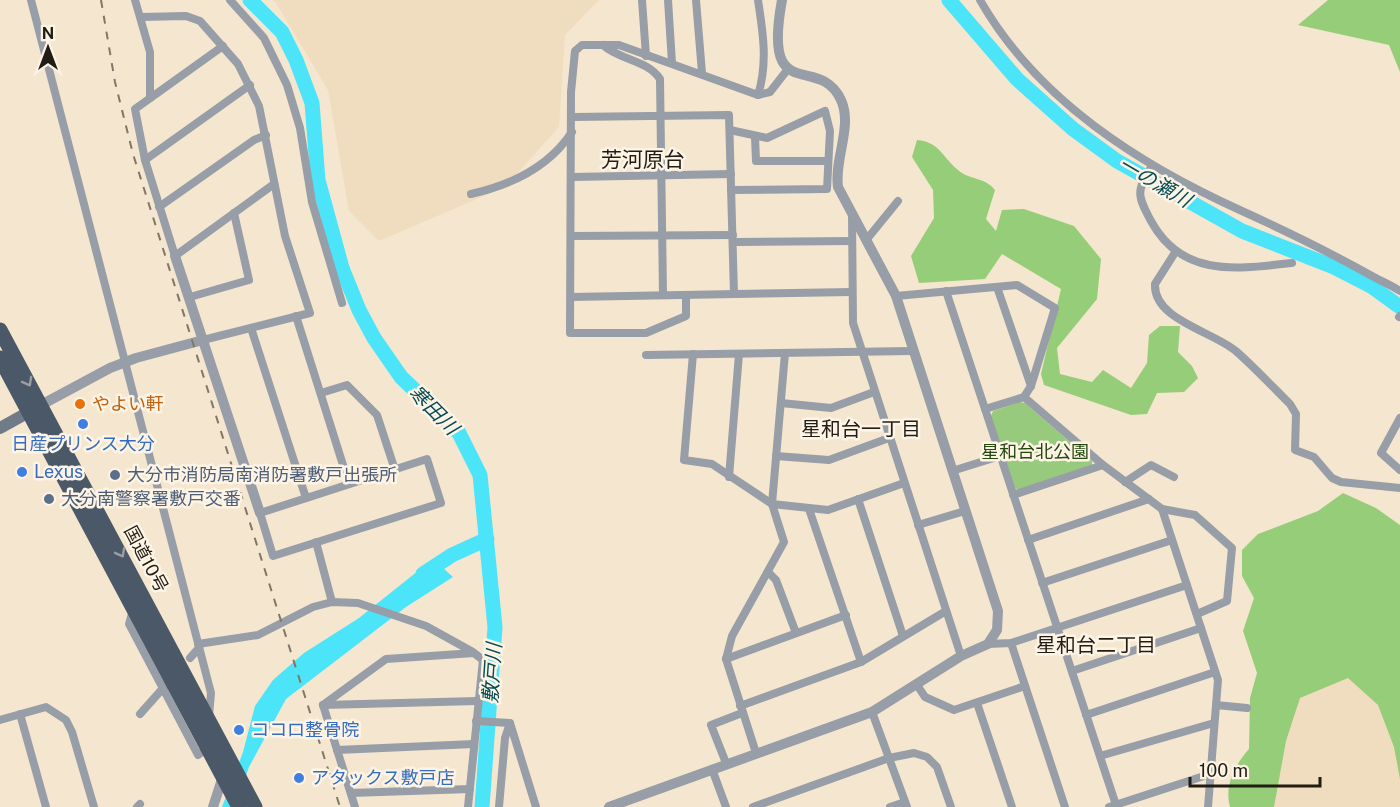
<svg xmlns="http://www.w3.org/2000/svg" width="1400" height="807" viewBox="0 0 1400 807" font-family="'Public Sans','Noto Sans JP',sans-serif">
	<rect width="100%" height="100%" fill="#f5e6cf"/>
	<g fill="#f0ddbf">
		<path d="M272,0h327l-34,35 -6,92 -54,60 -126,54 -30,-30 -21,-121 -52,-87z"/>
		<path d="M1341,674l27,10 32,60v63h-134l27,-110z"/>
	</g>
	<path fill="#97ca7d" d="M1020,402l5,1 67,58v4l-74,25 -3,-2 -24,-72 2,-5z"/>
	<g fill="#96cd78">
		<path d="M1328,0h72v72l-11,-27 -91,-20z"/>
		<path d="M917,140c23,2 25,17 41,30 11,10 27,7 37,20l-9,29 10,12 6,-21 22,-1 50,17 27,33 -4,40 -40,49 3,26 32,8 11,-12 28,18 16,-25 2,-28 11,-9h20l-2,26 14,14 6,12 -14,14 -27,1 -10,21 -16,1 -87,-30 -3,-11 20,-85 -59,-35 -17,25 -66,4 -8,-27 23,-38 -1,-28 -21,-33z"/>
		<path d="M1343,493l33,15 24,17v254l-6,-32 -16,-42 -30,-27 -48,20 -14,43 -12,66h-44c-6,-22 5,-42 19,-58l1,-51 7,-25 -14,-42 11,-33 -12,-22v-26l16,-16 60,-23z"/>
	</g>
	<path fill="#4ce4f9" d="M433,559l20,18 -47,30 -120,92 -37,68 -14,40h-13l21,-55 12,-46 18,-26 31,-27 55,-35z"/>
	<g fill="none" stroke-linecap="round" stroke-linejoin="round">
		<g stroke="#4ce4f9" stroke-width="15">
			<path d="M250,0l32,32 14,28 16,43 6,77 24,88 17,42 15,28 27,39 58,56 21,42 15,152 -13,180"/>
			<path d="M949,0l68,79 56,50 44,32 125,70 92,36 37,19 29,21"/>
			<path d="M423,574l29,-19 35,-16"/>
		</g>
		<g stroke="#979ea7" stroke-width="8">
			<path d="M31,0l180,693 -2,23"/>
			<path d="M135,0l15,52v46"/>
			<path d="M230,0l34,38 23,47 13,43 12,74 30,101"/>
			<path d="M642,0l4,56"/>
			<path d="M668,0l4,63"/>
			<path d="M696,0l6,73"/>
			<path d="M980,0c57,100 160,165 262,211 44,20 87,41 130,65 9,5 19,9 28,15"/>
			<path d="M141,17l45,-1 14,5 38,43 21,42 26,130 25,77 -107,27"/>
			<path d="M603,45c16,15 45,15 57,34l3,216"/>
			<path d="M223,46l-88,63 10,51 30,96 99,-72"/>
			<path d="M758,95c10,-32 5,-62 0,-95"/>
			<path d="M573,117l156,-2 5,179"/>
			<path d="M730,130l37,8 58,-27 5,20 -3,58 -96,1"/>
			<path d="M755,137l1,24h71"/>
			<path d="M145,160l105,-75"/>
			<path d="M1152,166c-16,25 -15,29 -1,55 31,57 86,48 141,42"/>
			<path d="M572,177l159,-3"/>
			<path d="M471,194c40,-9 78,-27 101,-62"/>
			<path d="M159,207l95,-67 12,-5"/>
			<path d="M852,215l1,108 108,333"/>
			<path d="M571,236l162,-1"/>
			<path d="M867,239l31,-38"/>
			<path d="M738,242l114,-1"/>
			<path d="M1176,251l-21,33c-2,36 60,48 82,68 18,16 36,35 53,52l6,10 -1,36 19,7 18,21 9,4 59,6"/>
			<path d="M997,287l34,99"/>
			<path d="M946,291l170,514"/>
			<path d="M686,295v21l-40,17h-76l1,-241 4,-41 7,-6h37l139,50 12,-3 18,-23"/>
			<path d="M896,296l121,-11 38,23 -24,78 -7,11 -39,12"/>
			<path d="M190,297l59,-17 -15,-67"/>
			<path d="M571,297l281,-5"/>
			<path d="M296,316l53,168"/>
			<path d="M1399,317l1,-1"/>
			<path d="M251,328l55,170"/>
			<path d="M785,353l-13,151 56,6 76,-27"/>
			<path d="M693,354l-9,106 28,4 60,40 12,38 -52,94 -6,23 30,94"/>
			<path d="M646,355l266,-4"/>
			<path d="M321,393l26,-8 30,30 18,55"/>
			<path d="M1024,397l79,68 59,44 33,6 37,33 -5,53 -30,13"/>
			<path d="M781,403l50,5 43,-16"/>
			<path d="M1400,418l-19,35 19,17"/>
			<path d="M776,456l53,4 60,-22"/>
			<path d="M427,459l14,44 -168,53 -13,-43z"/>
			<path d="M952,471l48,-15"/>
			<path d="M729,477l10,-123"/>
			<path d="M1125,482l26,-17 23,12"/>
			<path d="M1013,495l90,-30"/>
			<path d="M858,499l45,137"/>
			<path d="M809,509l52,153"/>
			<path d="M1162,509l56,171 -10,127"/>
			<path d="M918,525l47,-14"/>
			<path d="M1028,540l121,-41"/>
			<path d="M316,542l16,60"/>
			<path d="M768,572l8,8 20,53"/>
			<path d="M1042,583l130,-43"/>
			<path d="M133,610l-4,14 69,131 13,-9"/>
			<path d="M1011,643l54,164"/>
			<path d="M198,644l60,-9 55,-28 19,-5 26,1 68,23 47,26"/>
			<path d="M988,644l23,-1 176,-58"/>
			<path d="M190,658l9,-10"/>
			<path d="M726,659l120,-44"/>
			<path d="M1072,671l129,-43"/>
			<path d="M917,685l8,12 29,13 71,-24"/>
			<path d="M977,703l35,104"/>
			<path d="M323,705l63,-46 88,-6 9,7 -15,147"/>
			<path d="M323,705l154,-4"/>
			<path d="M323,705l32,102"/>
			<path d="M1216,705l31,3"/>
			<path d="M740,706l121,-44 85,-51"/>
			<path d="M872,712l35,95"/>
			<path d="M20,714l26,93"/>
			<path d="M140,714l25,-28"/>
			<path d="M1086,715l129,-43"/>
			<path d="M0,720l46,-13 20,13 6,12 22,75"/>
			<path d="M476,721l34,2 26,84"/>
			<path d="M337,750l137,-6"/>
			<path d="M1100,756l114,-33"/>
			<path d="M726,763l-15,-38 31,-12"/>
			<path d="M712,769l14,38"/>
			<path d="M351,793l119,-4"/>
			<path d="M137,807l3,-3"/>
			<path d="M499,807l6,-69 5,-15"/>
			<path d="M753,807l136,-49 25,-5 13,4 10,10 14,40"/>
			<path d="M890,807l15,-5"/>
			<path d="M1109,807l101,-33"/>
		</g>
		<g stroke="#979ea7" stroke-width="10">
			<path d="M175,256l85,257"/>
			<path d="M41,405l69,-37 26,-10 67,-18"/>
			<path d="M213,807l11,-34"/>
			<path d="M609,807l263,-95 89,-56 27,-12 9,-14 1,-19 -102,-315 -58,-109c-4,-28 15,-61 3,-87 -22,-48 -79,8 -59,-100"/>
		</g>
		<path stroke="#707b88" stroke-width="12" d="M0,428l36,-20"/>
		<g stroke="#4a5868" stroke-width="15">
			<path d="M0,330l255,477"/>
			<path d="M0,358l239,449"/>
		</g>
		<path stroke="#817769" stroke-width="2" stroke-dasharray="8 8" stroke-linecap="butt" d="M101,0l14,82 18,72 207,653"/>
	</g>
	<defs><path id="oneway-chevron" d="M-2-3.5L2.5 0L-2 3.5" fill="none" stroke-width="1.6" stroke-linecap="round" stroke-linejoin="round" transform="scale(1.5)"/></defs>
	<g stroke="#9b9ea1">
		<use href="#oneway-chevron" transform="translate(28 382) rotate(61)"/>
		<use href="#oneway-chevron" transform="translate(121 553) rotate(62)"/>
	</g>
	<circle fill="#e8710a" stroke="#fdf4e6" stroke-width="2" cx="80" cy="404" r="6"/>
	<g fill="#3f7fe0" stroke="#fdf4e6" stroke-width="2">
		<circle cx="83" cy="424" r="6"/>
		<circle cx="22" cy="472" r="6"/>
		<circle cx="239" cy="730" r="6"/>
		<circle cx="299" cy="778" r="6"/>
	</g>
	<g fill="#5c6f8a" stroke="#fdf4e6" stroke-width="2">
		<circle cx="115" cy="475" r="6"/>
		<circle cx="49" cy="499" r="6"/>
	</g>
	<g text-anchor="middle" stroke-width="5" stroke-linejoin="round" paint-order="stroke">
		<g font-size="18" fill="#c56008" stroke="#fdf4e6" text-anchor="start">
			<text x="92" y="410">やよい軒</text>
		</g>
		<g font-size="18" fill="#366cbe" stroke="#fdf4e6" text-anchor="start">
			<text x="83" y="450" text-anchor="middle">日産プリンス大分</text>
			<text x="34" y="478">Lexus</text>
			<text x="251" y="736">ココロ整骨院</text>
			<text x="311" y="784">アタックス敷戸店</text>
		</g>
		<g font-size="18" fill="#26490e" stroke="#fdf4e6">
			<text x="1035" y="458">星和台北公園</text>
		</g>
		<g font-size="18" fill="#4e5e75" stroke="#fdf4e6" text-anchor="start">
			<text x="127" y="481">大分市消防局南消防署敷戸出張所</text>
			<text x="61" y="505">大分南警察署敷戸交番</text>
		</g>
		<g font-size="18" fill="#211c14" stroke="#fdf4e6">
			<text transform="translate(146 559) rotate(62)" y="6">国道10号</text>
		</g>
		<g font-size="20" font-style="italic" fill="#054b53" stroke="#fdf4e6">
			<text transform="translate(1155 182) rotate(30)" y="7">一の瀬川</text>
			<text transform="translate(434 410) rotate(45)" y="7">寒田川</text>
			<text transform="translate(492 673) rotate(-86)" y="7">敷戸川</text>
		</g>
		<g font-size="20" fill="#211c14" stroke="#fdf4e6">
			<text x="861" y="436">星和台一丁目</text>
			<text x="1096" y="652">星和台二丁目</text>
		</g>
		<g font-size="21" fill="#211c14" stroke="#fdf4e6">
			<text x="643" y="167">芳河原台</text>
		</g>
	</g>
	<g transform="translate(48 48)" stroke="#fdf4e6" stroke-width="4.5" paint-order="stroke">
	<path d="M0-4.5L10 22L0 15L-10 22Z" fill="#211c14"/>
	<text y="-9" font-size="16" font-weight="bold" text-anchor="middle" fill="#211c14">N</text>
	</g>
	<path d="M1190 777v9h130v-9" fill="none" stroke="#211c14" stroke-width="3"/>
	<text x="1199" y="777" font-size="18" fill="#211c14" stroke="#fdf4e6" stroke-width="4.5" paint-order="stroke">100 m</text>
</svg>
